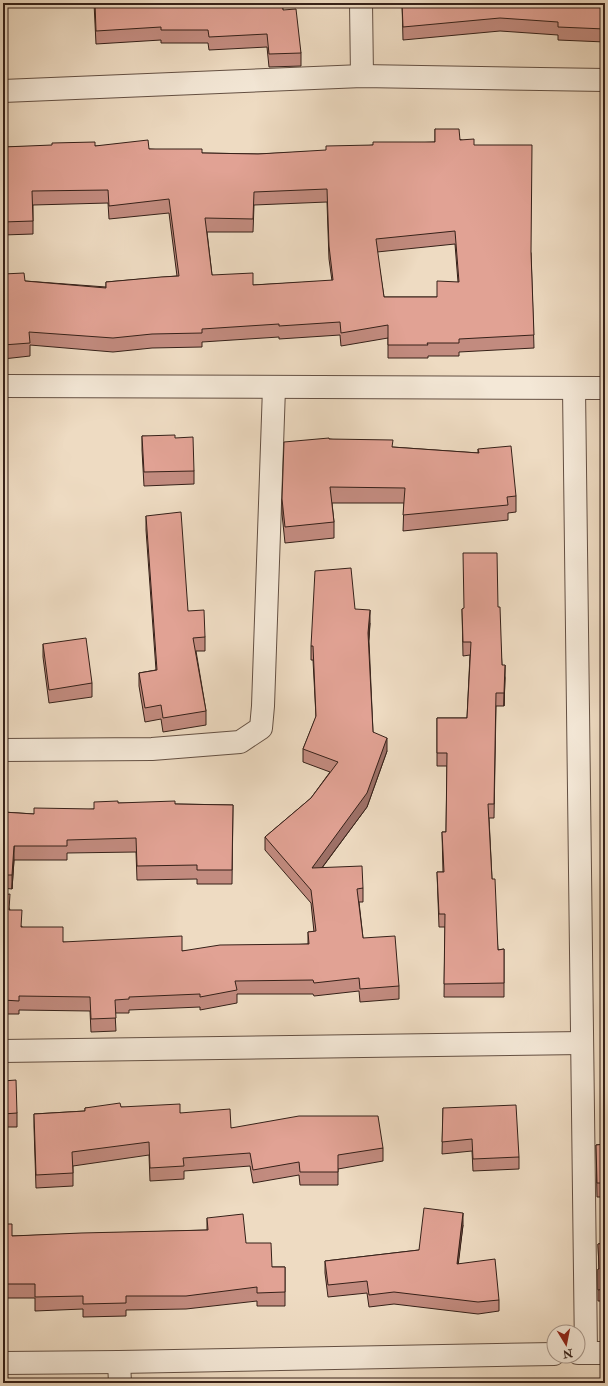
<svg xmlns="http://www.w3.org/2000/svg" width="608" height="1386" viewBox="0 0 608 1386" font-family="'IM FELL Double Pica',serif">
	<rect width="100%" height="100%" fill="#eedbc2"/>
	<filter id="stains"><feTurbulence type="fractalNoise" baseFrequency=".005" numOctaves="4"/><feColorMatrix values="0 0 0 0 .2 0 0 0 0 .09 0 0 0 0 .02 0 0 0 .5 -.17"/></filter>
	<radialGradient id="worn" r=".72"><stop offset=".6" stop-color="#630" stop-opacity="0"/><stop offset="1" stop-color="#630" stop-opacity=".3"/></radialGradient>
	<g fill="none" stroke-linecap="round" stroke-linejoin="round">
		<g stroke="#645043" stroke-width="24">
			<g id="minor">
				<path d="M361,3l1,73"/>
				<path d="M3,91l359,-15 243,4"/>
				<path d="M3,386l602,2"/>
				<path d="M574,388l12,965"/>
				<path d="M3,750l149,-1 88,-7 21,-14 2,-22 11,-318"/>
				<path d="M3,1051l579,-8"/>
				<path d="M578,1353h27"/>
				<path d="M119,1362l1,21"/>
				<path d="M3,1363l116,-1 435,-8"/>
			</g>
		</g>
		<use href="#minor" stroke="#f4e8d7" stroke-width="22"/>
	</g>
	<g fill="#c28b7f" stroke="#362119" fill-rule="evenodd">
		<path d="M94,3h188l1,7 18,43v13l-32,1 -2,-20 -58,3 -1,-7h-47v-3l-65,4z"/>
		<path d="M402,3h203v39l-47,-2v-5l-58,-4 -97,9z"/>
		<path d="M435,129l39,16 57,108 3,95 -75,4v4h-31v2h-40v-20l-47,8 -1,-11 -61,4v-2l-77,5v5l-50,1 -39,4 -83,-7v11l-27,3v-85l22,7 81,6v-5l71,-6 -8,-63 -60,6 -1,-16 -75,2v29l-30,1v-88l92,-1 54,3 53,4 56,1 68,-3 47,-6 62,-3zM327,202l2,57 3,22 -79,4 -41,-10 -5,-43h46l1,-27zM455,244l3,38 -21,15h-53l-7,-45z"/>
		<path d="M605,201v41h-1z"/>
		<path d="M142,436l33,2 19,33v13l-50,2 -2,-36z"/>
		<path d="M329,439l63,8 86,6v-4l38,47v16l-8,1v7l-105,11 1,-28h-72l2,19v16l-49,5 -3,-29v-15z"/>
		<path d="M146,516l42,95 17,26v14h-9l10,60v14l-43,7 -2,-13 -16,3 -6,-36v-13l17,-3 -10,-140z"/>
		<path d="M498,607l4,58 3,13 -1,28h-8l-2,112h-5l3,61 6,71 6,-1v48h-60l1,-70h-6l-2,-55h6l-1,-40h4l1,-66h-10v-48h30l3,-63 -7,1 -1,-47z"/>
		<path d="M355,609l15,14 -1,18 4,91 14,19 -20,56 -45,61 41,20v14h-4l4,36 36,48v13l-39,3 -1,-11 -45,5 -1,-2h-76v9l-37,7v-3l-71,3v3h-14l1,18 -25,1 -1,-21 -71,-1v4h-16v-119l7,15 12,17 41,15 119,9 126,-7v-12h6l-3,-29 -46,-53v-13l46,-39 19,-26 -27,-10v-13l13,-32 -3,-57h-2v-14z"/>
		<path d="M43,644l49,39v14l-43,6 -6,-46z"/>
		<path d="M118,803l115,2 -1,79h-35v-5l-60,1 -1,-28 -69,1v7h-53l-2,29 -9,-1v-76l31,2 60,-5z"/>
		<path d="M3,1081l14,32v14h-14z"/>
		<path d="M121,1107l59,6 51,15 152,20v13l-45,8v16h-38l-1,-10 -46,8 -3,-17 -66,5v8l-34,2 -1,-26 -76,11v20l-37,2 -2,-61v-13l51,-3v-3z"/>
		<path d="M443,1108l76,49v12l-46,2 -1,-20 -30,3z"/>
		<path d="M605,1144v53h-8l-1,-52z"/>
		<path d="M207,1218l39,25 26,24h13v39h-28v-5l-71,8 -60,1v6l-43,1v-8l-48,2v-13h-32v-74l9,12 195,-6z"/>
		<path d="M463,1225l-5,38 41,37v11l-21,3 -84,-10 -25,3 -2,-14 -39,4 -3,-24v-12l94,-11z"/>
		<path d="M605,1243v58h-7v-32h1l-1,-25z"/>
	</g>
	<g fill="#9e7168" stroke="#362119">
		<path d="M370,610v13l-2,24v-14z"/>
		<path d="M505,665v13l-1,28v-13z"/>
		<path d="M387,738v13l-20,56 -55,74v-13z"/>
		<path d="M14,846v14l-2,29v-14z"/>
		<path d="M463,1213v12l-6,50v-11z"/>
	</g>
	<g fill="#e1a294" stroke="#362119" fill-rule="evenodd">
		<path d="M95,3h187l1,7 13,-1 5,44 -32,1 -2,-20 -58,3 -1,-7h-47v-3l-65,4z"/>
		<path d="M402,3h203v26l-47,-2v-5l-58,-4 -97,9z"/>
		<path d="M435,129h24l1,11 14,-1v6h58l-1,107 3,83 -75,4v4h-32l1,2h-40v-20l-47,8 -1,-11 -61,4v-2l-77,5v4l-50,1 -39,4 -84,-6 1,11 -27,2v-71l21,-1 1,8 81,7v-6l55,-5 18,-1 -10,-77 -60,7 -1,-16 -76,1 1,30 -30,1v-75l49,-2v-2l43,-1v4l53,-6 1,9h53v4l56,1 68,-4v-4l47,-1v-3h62zM327,189l2,57 4,34 -80,5v-12l-41,2 -7,-57 48,1 1,-27zM455,231l4,51 -22,-1v16h-53l-8,-58z"/>
		<path d="M605,201v28h-1z"/>
		<path d="M175,435v3l18,-1 1,34 -50,1 -2,-36z"/>
		<path d="M329,438v1l64,1 -1,7 87,6 -1,-4 33,-3 5,50 -9,1 1,8 -105,10 2,-27 -75,-1 4,35 -49,5 -3,-28 2,-57z"/>
		<path d="M181,512l7,99 16,-1 1,27 -12,1 13,73 -43,7 -2,-13 -16,3 -6,-35 18,-3 -11,-154z"/>
		<path d="M463,553h34l1,54h2l2,58h3l-1,28h-8l-2,111h-6l4,75h3l3,71 6,-1v34l-60,1 1,-70h-6l-2,-42h7l-2,-40h4l1,-79h-10v-35h30l4,-76h-8l-1,-33 2,-1z"/>
		<path d="M351,568l4,41 15,1 -2,23 5,99 14,6 -20,55 -55,75 50,-2 1,22 -6,1 6,49 32,-2 4,50 -39,3 -1,-11 -45,5 -1,-3 -78,1 2,9 -37,7v-3l-71,3v2l-14,1 1,18 -25,1 -1,-22 -71,-1v5l-16,-1v-105l7,-1 -1,16h13l-1,17h42v15l119,-6v15l38,-6 89,-1 -1,-12 8,-1 -5,-41 -46,-53 46,-39 27,-36 -35,-13 13,-33 -3,-70h-2l4,-75z"/>
		<path d="M86,638l6,45 -43,7 -6,-46z"/>
		<path d="M118,801v2l57,-2v3l58,1 -1,65h-35v-5l-60,1 -1,-28 -69,2v6h-53l-2,29h-9v-63l31,2v-6l60,1v-7z"/>
		<path d="M16,1080l1,33 -14,1v-33z"/>
		<path d="M120,1103l1,4 59,-3v9l50,-4 1,19 68,-12h79l5,32 -45,7v17h-38l-1,-10 -46,8 -3,-17 -67,5 1,8 -34,2 -1,-26 -77,10 1,21 -37,2 -2,-61 51,-3v-3z"/>
		<path d="M516,1105l3,52 -46,2 -1,-20 -30,3 1,-34z"/>
		<path d="M605,1144v39h-8l-1,-38z"/>
		<path d="M424,1208l39,5 -6,51 38,-5 4,41 -21,2 -84,-10 -25,3 -2,-14 -39,4 -3,-24 94,-11z"/>
		<path d="M243,1214l3,29h25l1,24h13v25l-28,1v-6l-71,9h-60v7l-43,1v-8l-48,1v-13h-32v-60h9v12l69,-3 127,-3 -1,-12z"/>
		<path d="M605,1243v46l-7,1v-21h1l-1,-25z"/>
	</g>
	<rect width="608" height="1386" fill="none" stroke="#eedbc2" stroke-width="16"/>
	<rect x="4" y="4" width="600" height="1378" fill="none" stroke="#362119" stroke-width="2"/>
	<rect x="8" y="8" width="592" height="1370" fill="none" stroke="#362119"/>
	<g transform="translate(566 1344) rotate(170)"><circle r="19" fill="#f4e8d7" stroke="#a8988b"/>
	<path d="M0-3L7 15L0 10L-7 15Z" fill="#8f2418"/>
	<text y="-6" font-size="11" font-weight="bold" text-anchor="middle" fill="#362119">N</text>
	</g>
	<rect width="100%" height="100%" filter="url(#stains)"/>
	<rect width="100%" height="100%" fill="url(#worn)"/>
</svg>
